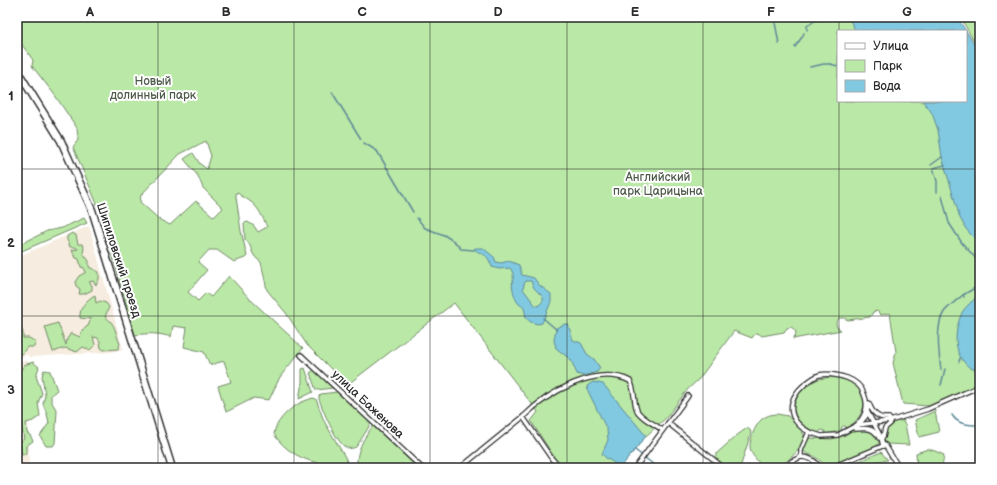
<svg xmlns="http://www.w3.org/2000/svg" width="997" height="485" viewBox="0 0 997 485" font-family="'Balsamiq Sans',sans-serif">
	<rect width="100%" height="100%" fill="#fff"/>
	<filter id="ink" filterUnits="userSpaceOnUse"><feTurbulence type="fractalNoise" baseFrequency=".025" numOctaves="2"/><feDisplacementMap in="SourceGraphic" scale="8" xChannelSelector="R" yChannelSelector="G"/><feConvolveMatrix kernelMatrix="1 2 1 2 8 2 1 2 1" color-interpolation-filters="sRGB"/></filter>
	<g filter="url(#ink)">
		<g fill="#f6ecdf">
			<path d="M89,226l34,123 -11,3 -83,5 -2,-3 -10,6v-103z"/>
			<path d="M24,361h4l1,107h-12v-104z"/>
		</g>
		<g fill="#bae8a6" stroke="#728a68" fill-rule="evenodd">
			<path d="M17,17h893l9,14h-81v70h125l17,26v259l-51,22 -1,-2 -25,-2 -10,-41 3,-11 -6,-39 -9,2 -4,-4 -4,1 -3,5 -22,3 -4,-2h-5l-3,5 1,4 4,3 -48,9 3,-5 -1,-4 -4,-3 -4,1 -3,4 -22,4 -4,-3 -3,1 -3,4 -18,-7 -35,48 -11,10 -22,29 -20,18 -26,32h-46l-18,-8 -25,-39 7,-9 -84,-109 -107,82 -40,-40 -21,-32 -19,-23 -6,-28c-12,-7 -8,-18 -16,-22l-1,-17 4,-1 6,4 4,6 9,-5c-4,-9 -8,-19 -16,-25 -5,-4 -10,-5 -14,-10l-1,2v3l5,34 6,25 -2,2 -11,4 -17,-12h-8l-11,12 9,8 -19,22 10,9 8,-8 5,4 18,-21 22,24 52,48 -23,29 -11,23 -15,-2 -28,14 -8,-26 13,-4 -7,-21 -14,4 -6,-13 -20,-5 3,-19 -14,-2 -2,11c-12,-4 -23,-4 -36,-2l-35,-124 -27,-64 5,-7 -1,-12 -23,-34 -22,-28 1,-6 -16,-22zM206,141l5,15 -4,13 -7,-5 -7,-11 -9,6 14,17 5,12 20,20 -9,9 -18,-16 -26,24 -10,-5 -20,-18 1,-7 39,-41z"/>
			<path d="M962,17h18v35l-18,-32z"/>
			<path d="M84,218l3,5 -70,30v-7l30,-15 15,-3z"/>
			<path d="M72,233l4,2 2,9h4l2,4 -1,5 6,8v6l10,5v7l-3,6 -3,-4 -4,1 3,3v5l-8,4h-5l1,-5 -4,-3 -1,-4 4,-6 7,-4 -2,-4 -3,-1 -2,-8 -3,-1 -4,-8 6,-1 -3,-2h-5l-3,-7v-4z"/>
			<path d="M95,295l1,8 4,-2 6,2 3,4 -4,10c11,6 10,16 15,27l-2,5 -14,1 -3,-2 -1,-6 -2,-4 -5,-1 2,8 -5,5 -7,-3 -6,5 -12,-4 -12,4 -8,-25 13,-4 8,22 1,-6 4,-6 9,4 2,-7 6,-4 3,-7 -11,-1c-1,-10 6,-18 15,-23z"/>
			<path d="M17,321l6,11v6h6l7,4 -2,5h-7l-5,7h-5z"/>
			<path d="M33,362l6,5 -3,9 6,17 -4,10 2,13 -7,5 -7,2 1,10 3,2 3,6 -7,5v8h-4l-2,-12 4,-3 -4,-23 3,-4 -6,-21 3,-6 -3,-9 7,-11z"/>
			<path d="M305,368l8,24 -14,7 3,-17v-13z"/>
			<path d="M44,370l6,1 7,19 -6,5v6l6,10 -2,32 -2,3h-7l-6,-10 9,-13 -2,-9 -4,-10 2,-9 -3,-19z"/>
			<path d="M314,370l19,18 -17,2 -6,-17z"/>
			<path d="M831,377c21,1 42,17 29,38 -3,6 -8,10 -13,13l-2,-2h-2l-2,2 1,3 -17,3v-3l-3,-1 -2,1 -1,3c-7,-2 -17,-6 -22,-12 -9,-14 1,-31 13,-39 6,-4 14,-5 21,-6z"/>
			<path d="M337,392l34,31c-2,4 -14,23 -15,24 -4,2 -9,2 -12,-1 -9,-7 -21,-35 -25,-47v-3l2,-2z"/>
			<path d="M313,398l3,1 8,22 21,36 3,7 -2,2c-28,0 -57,-8 -72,-32 1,-11 13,-23 21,-28 5,-4 12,-6 18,-8z"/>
			<path d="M935,411l4,21 -20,5 -4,-17z"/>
			<path d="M777,414l11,2c2,2 16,17 16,19 1,12 -14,24 -23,30l-1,3h-19c-2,-7 -7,-10 -10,-16 -4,-9 4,-27 11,-33 4,-3 9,-5 15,-5z"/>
			<path d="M904,420l-1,3 2,1 4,21 -23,-1 -3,-7c3,-14 8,-14 21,-17z"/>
			<path d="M373,426l45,42h-61c-2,-15 7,-31 16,-42z"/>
			<path d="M747,428l3,2 1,3 -11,35c-9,0 -20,-1 -25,-11l2,-4 19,-17z"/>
			<path d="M855,429h15l9,9v5l-3,4c-12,5 -31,16 -43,18 -8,2 -13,-5 -19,-9 -2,-1 -6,-1 -8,-3 -6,-3 -1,-12 3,-15l23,1 13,-4z"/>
			<path d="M928,449l7,2 9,4 -2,13h-25l-1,-15z"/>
			<path d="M881,452l7,8 -24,3 -7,5h-14z"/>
		</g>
		<g fill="#81c9e1" stroke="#5f8a98" fill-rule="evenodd">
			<path d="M848,17h109l23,36v192l-14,-16 -6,-11 -18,-61 -4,-27 -6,-17 -9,-12h43v-70h-110z"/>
			<path d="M475,248h8l11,9 2,5 5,1 8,-2 10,4 3,10 12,3 5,7 12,9v8l-9,21c-5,2 -13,0 -16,-6 -1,-3 -1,-6 -2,-9 -1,-1 -4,-3 -5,-4 -4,-4 -5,-10 -6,-14 -3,-9 4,-13 -3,-22l-11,1 -7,-2c-6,-16 -8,-10 -18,-18zM526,281h5l3,7 9,9v4l-5,5 -3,-1 -12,-16 1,-5z"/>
			<path d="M980,294v75c-8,1 -11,-1 -16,-7 -11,-13 -9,-32 -3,-47 3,-8 13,-15 19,-21z"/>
			<path d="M565,324h3l5,16 8,3 6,11 7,5 6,9 -3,4 -14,4 -6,-2 -6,-14 -15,-12 -2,-8 2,-12z"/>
			<path d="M593,382l10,2 43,52 -25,31 -15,-9 -4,-4 6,-14 -1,-10 -19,-39 -1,-5z"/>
		</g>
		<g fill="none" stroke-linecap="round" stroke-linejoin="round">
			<g stroke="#5f8a98" stroke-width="1.5">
				<path d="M774,17l5,27"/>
				<path d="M807,30v-4l9,-6 11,-1 4,-2"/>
				<path d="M795,47l7,-10 2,-4"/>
				<path d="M830,64l8,2"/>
				<path d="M810,67l14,-3h6"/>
				<path d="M332,92l29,47"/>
				<path d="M364,143l13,8 36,61"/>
				<path d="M931,165l11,-8"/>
				<path d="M937,192v-11l-4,-13 12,-3"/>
				<path d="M942,196l7,27 13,20 18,20"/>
				<path d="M417,218l8,10 19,7 11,7 6,7 13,1"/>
				<path d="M964,297l-1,-2 10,-6 7,-3"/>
				<path d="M543,318l14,12"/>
				<path d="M959,362l1,-4"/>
				<path d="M941,370c-2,-16 -6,-44 3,-58 5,-6 13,-12 19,-17"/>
				<path d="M941,385l4,-16"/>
				<path d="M952,415c6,10 17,10 28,10"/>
				<path d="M635,450l23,18"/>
			</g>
			<g stroke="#2b2b2b" stroke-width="6">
				<g id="pedestrian">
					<path d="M301,355l121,113"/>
					<path d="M869,403c3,10 10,16 20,15l2,5 -6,5 -2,9 -4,1c-5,-11 -13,-10 -24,-9l11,-13z"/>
					<path d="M867,411l14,26 2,9"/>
					<path d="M523,417l29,42 8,9"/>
					<path d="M668,423l56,45"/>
					<path d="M809,432c-22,-12 -23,-31 -5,-47 5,-4 10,-8 15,-10 9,-2 19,0 28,3 8,3 14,7 17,16 5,12 2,21 -7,31"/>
					<path d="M801,457c9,0 15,4 19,11"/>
					<path d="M460,468l63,-51c24,-24 73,-53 107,-36 6,10 3,24 8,31 6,8 17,12 24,18"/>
					<path d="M635,468l53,-72"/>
					<path d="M786,468l6,-7 9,-4v-7l8,-18 12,4 17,-1 19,-10 33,-4 38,-12 52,-23"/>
					<path d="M830,468l55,-23 14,23"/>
				</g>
			</g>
			<g stroke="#2b2b2b" stroke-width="9">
				<path id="secondary" d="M17,70l44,71 31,69 80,258"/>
			</g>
			<use href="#pedestrian" stroke="#fff" stroke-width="3.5"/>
			<use href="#secondary" stroke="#fff" stroke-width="6"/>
		</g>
	</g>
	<path fill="none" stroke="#2b2b2b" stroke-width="1" stroke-opacity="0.55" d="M158,17v451M294,17v451M430,17v451M567,17v451M703,17v451M839,17v14M839,101v367M17,169h963M17,316h963"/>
	<g text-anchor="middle" stroke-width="4" stroke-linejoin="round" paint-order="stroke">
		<g font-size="12" fill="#4f5a4a" stroke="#fff">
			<text x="153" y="85">Новый<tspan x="153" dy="14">долинный парк</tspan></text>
			<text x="658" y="181">Английский<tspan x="658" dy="14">парк Царицына</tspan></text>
		</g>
		<g font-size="12" fill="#2b2b2b" stroke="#fff">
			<text transform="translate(119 260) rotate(72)" y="4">Шипиловский проезд</text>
			<text transform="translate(368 404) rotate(43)" y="4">улица Баженова</text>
		</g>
	</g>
	<rect width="997" height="485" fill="none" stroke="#fff" stroke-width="44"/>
	<rect x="837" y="30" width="130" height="72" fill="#ffffff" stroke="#aaaaaa"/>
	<rect x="845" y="43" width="20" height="6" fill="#ffffff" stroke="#aaaaaa"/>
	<text x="873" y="50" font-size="12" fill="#2b2b2b">Улица</text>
	<rect x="845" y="60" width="20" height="12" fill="#bae8a6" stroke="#aaaaaa"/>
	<text x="873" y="70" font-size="12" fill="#2b2b2b">Парк</text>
	<rect x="845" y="80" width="20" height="12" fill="#81c9e1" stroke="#aaaaaa"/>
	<text x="873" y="90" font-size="12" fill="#2b2b2b">Вода</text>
	<rect x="22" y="22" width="953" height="441" fill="none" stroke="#2b2b2b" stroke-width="1.5"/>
	<g font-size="13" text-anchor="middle" font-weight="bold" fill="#2b2b2b">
		<text x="90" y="16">A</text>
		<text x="226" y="16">B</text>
		<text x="362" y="16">C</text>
		<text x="498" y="16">D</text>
		<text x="635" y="16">E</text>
		<text x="771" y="16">F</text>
		<text x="907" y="16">G</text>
		<text x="11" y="100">1</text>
		<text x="11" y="247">2</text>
		<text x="11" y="394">3</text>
	</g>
</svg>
